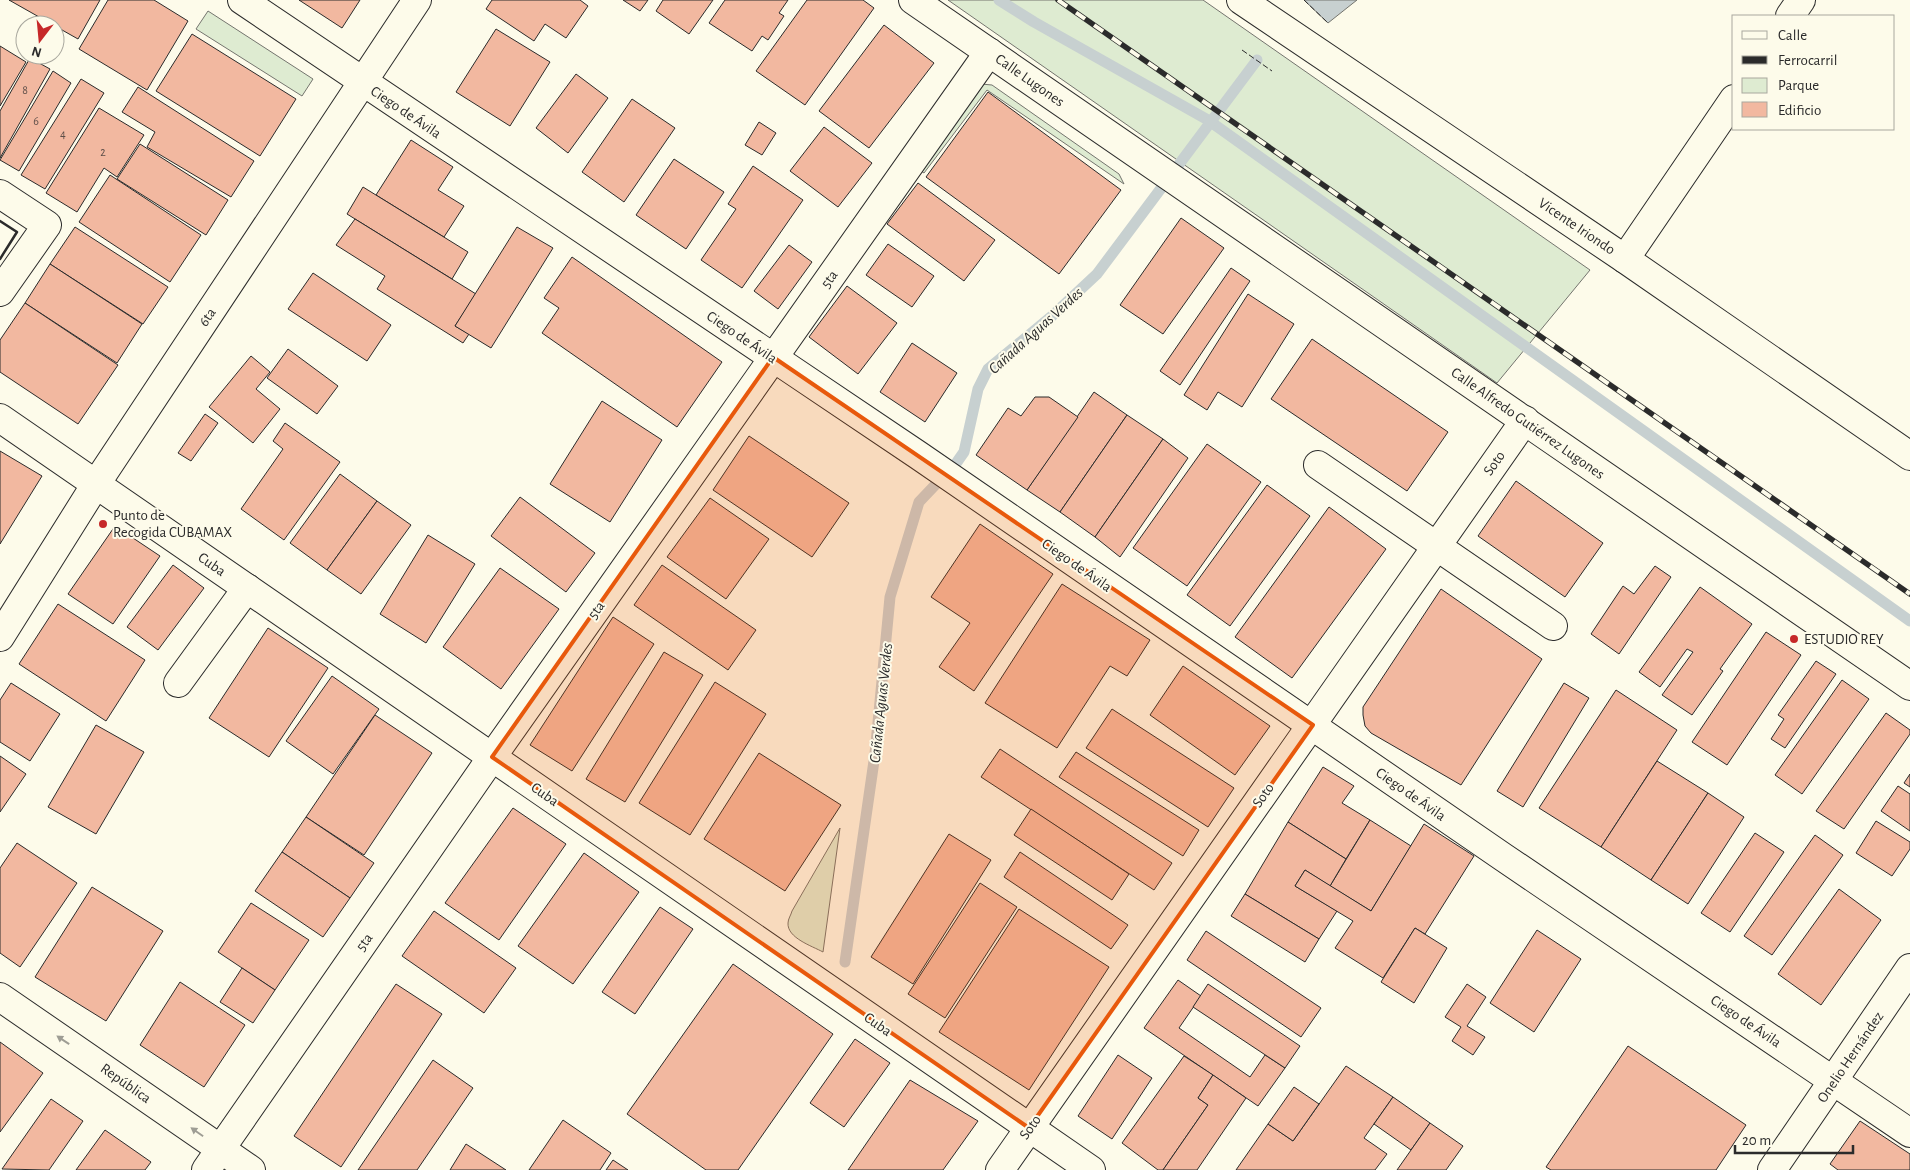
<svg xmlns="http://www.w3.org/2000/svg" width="1910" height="1170" viewBox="0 0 1910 1170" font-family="'Alegreya Sans',sans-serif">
	<rect width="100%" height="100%" fill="#fdfbea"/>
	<g fill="#deebd1" stroke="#74746e">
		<path d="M948,0h255l387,270 -93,113z"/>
		<path d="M208,11l105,68 -11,17 -106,-67z"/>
		<path d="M981,84l11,1 127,89 5,10 -137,-94 -63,83 -6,-4z"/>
		<path d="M840,828l-17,124c-11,-6 -36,-14 -35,-29 0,-4 3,-8 4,-12z"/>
	</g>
	<path fill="#c7d0d0" stroke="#74746e" d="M1304,0h53l-29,23z"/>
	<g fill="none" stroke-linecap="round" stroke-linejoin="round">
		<g stroke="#c7d0d0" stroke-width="11">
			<path d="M999,0l35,22 174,98 702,501"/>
			<path d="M845,962l30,-208 15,-157 29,-95 38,-40 7,-10 14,-63 10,-20 64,-53 45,-42 160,-214"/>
		</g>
	</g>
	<g fill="#f2b8a0" stroke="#2b2b2b">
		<path d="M9,0h91l-22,39z"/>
		<path d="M108,0h46l34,21 -41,69 -68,-41z"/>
		<path d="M299,0h61l-18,28z"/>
		<path d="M492,0h88l8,6 -22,32 -21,-14 -11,17 -48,-32z"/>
		<path d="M623,0h25l-8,11z"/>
		<path d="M663,0h50l-24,34 -33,-23z"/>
		<path d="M725,0h63l-9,13 5,3 -16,24 -6,-4 -10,15 -43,-28z"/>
		<path d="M807,0h56l11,8 -69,97 -49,-34z"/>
		<path d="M884,25l50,38 -65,85 -50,-37z"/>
		<path d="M496,29l54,33 -40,64 -54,-34z"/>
		<path d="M192,34l104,65 -36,57 -104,-65z"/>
		<path d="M0,46l26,16 -26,44z"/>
		<path d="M30,58l20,11 -50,89v-47z"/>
		<path d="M53,71l18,12 -52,88 -19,-11z"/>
		<path d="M576,74l32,24 -40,55 -32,-25z"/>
		<path d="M81,79l23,14 -59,96 -24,-14z"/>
		<path d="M138,87l116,74 -23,36 -84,-50 8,-15 -33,-20z"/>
		<path d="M988,92l133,98 -62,84 -133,-97z"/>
		<path d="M632,99l43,29 -51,74 -42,-30z"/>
		<path d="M99,108l45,27 -27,42 -13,-9 -27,44 -31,-19z"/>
		<path d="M759,122l17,11 -14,22 -17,-10z"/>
		<path d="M824,127l48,36 -34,44 -48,-36z"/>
		<path d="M411,140l42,27 -15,23 26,16 -20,31 -68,-42z"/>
		<path d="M140,144l88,56 -22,35 -89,-56z"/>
		<path d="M674,159l50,33 -38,57 -50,-34z"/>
		<path d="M753,166l50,34 -61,88 -41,-28 35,-51 -8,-5z"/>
		<path d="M110,175l91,60 -31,47 -91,-60z"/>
		<path d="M918,183l77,57 -31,41 -77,-57z"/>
		<path d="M363,187l105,65 -16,27 -105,-65z"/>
		<path d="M1181,218l43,30 -61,86 -43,-29z"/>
		<path d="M355,219l121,75 -21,32 14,8 -6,9 -86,-54 8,-13 -49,-31z"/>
		<path d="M75,227l93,60 -25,37 -93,-60z"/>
		<path d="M517,227l36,21 -62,100 -36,-22z"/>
		<path d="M888,244l46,32 -22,31 -46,-32z"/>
		<path d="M789,245l23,17 -34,47 -24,-18z"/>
		<path d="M572,257l150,105 -45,65 -135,-94 17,-25 -15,-10z"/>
		<path d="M50,264l92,60 -25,39 -92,-60z"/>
		<path d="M1231,268l19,13 -70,104 -20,-14z"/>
		<path d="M313,273l78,52 -24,36 -79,-52z"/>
		<path d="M847,286l50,37 -39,51 -49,-37z"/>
		<path d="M1248,294l46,30 -52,83 -24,-15 -11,18 -23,-15z"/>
		<path d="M25,303l93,62 -40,59 -78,-52v-32z"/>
		<path d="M1312,339l136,93 -41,59 -136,-92z"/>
		<path d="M912,343l45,30 -32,49 -45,-30z"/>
		<path d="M288,349l50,37 -21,28 -50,-36z"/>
		<path d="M251,356l19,16 -14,17 24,20 -27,34 -44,-36z"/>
		<path d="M1094,392l33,23 -67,97 -33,-22z"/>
		<path d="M1035,397h14l29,20 -51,73 -51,-35 32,-47 13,8z"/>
		<path d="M602,401l60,39 -52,82 -60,-38z"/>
		<path d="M205,414l13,9 -27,38 -13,-8z"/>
		<path d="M1127,415l36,24 -68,98 -35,-25z"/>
		<path d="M285,423l55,39 -56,78 -43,-31 42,-60 -10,-8z"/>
		<path d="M749,436l100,67 -37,54 -99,-67z"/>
		<path d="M1163,439l25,19 -68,99 -25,-20z"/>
		<path d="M1207,444l54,38 -74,104 -54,-38z"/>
		<path d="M0,451l42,25 -42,68z"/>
		<path d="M340,474l37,27 -50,69 -37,-27z"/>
		<path d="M1516,481l87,62 -38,54 -87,-61z"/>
		<path d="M1267,485l43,31 -80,110 -43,-31z"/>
		<path d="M520,497l75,56 -29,39 -75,-56z"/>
		<path d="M710,498l59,41 -43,60 -59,-42z"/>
		<path d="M377,501l34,24 -50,69 -34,-24z"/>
		<path d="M1329,507l57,42 -94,129 -57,-41z"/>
		<path d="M980,524l73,50 -79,117 -35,-24 31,-44 -39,-26z"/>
		<path d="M115,526l45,30 -47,68 -45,-30z"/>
		<path d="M428,535l47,29 -49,79 -46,-29z"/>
		<path d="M173,565l31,23 -46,62 -31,-23z"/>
		<path d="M662,565l94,65 -28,40 -94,-65z"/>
		<path d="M1655,566l16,11 -52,77 -28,-20 32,-48 11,8z"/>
		<path d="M500,568l59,41 -58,80 -58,-42z"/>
		<path d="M1062,584l88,56 -23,36 -17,-10 -53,82 -72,-45z"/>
		<path d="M1700,587l52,37 -32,45 3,2 -31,44 -30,-20 31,-43 -6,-3 -27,38 -21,-15z"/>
		<path d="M1441,589l101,70 -81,126 -90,-52 -6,-7 -2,-11v-8z"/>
		<path d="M58,604l87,56 -39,61 -87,-57z"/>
		<path d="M613,617l41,27 -82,127 -42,-26z"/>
		<path d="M268,628l60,40 -59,89 -60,-39z"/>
		<path d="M1766,632l35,23 -74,110 -35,-23z"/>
		<path d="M664,652l39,23 -78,127 -39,-23z"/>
		<path d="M1816,661l20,13 -51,74 -14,-9 13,-20 -6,-4z"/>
		<path d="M1183,666l87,60 -35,49 -85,-60z"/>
		<path d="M332,676l47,33 -46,65 -47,-33z"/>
		<path d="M1842,680l27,19 -67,95 -27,-19z"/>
		<path d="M715,682l51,32 -76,121 -51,-32z"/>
		<path d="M11,683l49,31 -30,47 -30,-19v-42z"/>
		<path d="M1564,683l25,15 -66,109 -26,-16z"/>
		<path d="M1616,690l61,40 -76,117 -62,-39z"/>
		<path d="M1112,709l122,79 -26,39 -122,-79z"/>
		<path d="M1886,713l24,17v4l-66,95 -28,-18z"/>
		<path d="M375,715l57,38 -68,102 -58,-38z"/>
		<path d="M96,725l48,27 -48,82 -48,-27z"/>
		<path d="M1000,749l172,114 -18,27 -173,-113z"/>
		<path d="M1076,752l123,78 -16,26 -124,-79z"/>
		<path d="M759,753l82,52 -56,86 -81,-52z"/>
		<path d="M0,756l26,18 -26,38z"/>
		<path d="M1657,761l51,32 -57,87 -50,-33z"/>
		<path d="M1323,767l31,19 -12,17 28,17 -24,39 -58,-37z"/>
		<path d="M1910,774v13l-6,-4z"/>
		<path d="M1898,786l12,8v37l-29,-20z"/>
		<path d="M1708,793l36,24 -56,87 -37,-24z"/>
		<path d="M513,808l53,36 -67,96 -54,-37z"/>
		<path d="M1031,809l98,65 -17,26 -98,-65z"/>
		<path d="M306,817l68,46 -24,35 -68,-46z"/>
		<path d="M1370,820l41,26 -40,65 -41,-25z"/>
		<path d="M1876,821l34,21v7l-18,27 -36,-23z"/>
		<path d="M1288,822l58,37 -16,27 -25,-16 -10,16 42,25 -18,28 -74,-45z"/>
		<path d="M1424,824l50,32 -49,78 -10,-6 -32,50 -48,-30 18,-27 -58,-35 10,-16 66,41z"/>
		<path d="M1755,833l29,19 -54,80 -29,-19z"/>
		<path d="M949,834l42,26 -78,124 -42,-27z"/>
		<path d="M1815,835l28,20 -71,100 -28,-19z"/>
		<path d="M17,843l60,40 -57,84 -20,-14v-85z"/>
		<path d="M282,852l68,46 -27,39 -68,-46z"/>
		<path d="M1020,852l108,73 -17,24 -107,-72z"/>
		<path d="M584,853l55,39 -66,92 -55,-38z"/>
		<path d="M980,883l37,24 -72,111 -37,-24z"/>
		<path d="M92,887l71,44 -57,90 -71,-44z"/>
		<path d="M1839,889l42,31 -60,85 -43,-31z"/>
		<path d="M1245,894l74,45 -14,23 -74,-46z"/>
		<path d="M251,903l58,37 -34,50 -57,-38z"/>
		<path d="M660,907l33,22 -58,85 -33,-22z"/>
		<path d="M1019,909l90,58 -80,123 -90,-58z"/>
		<path d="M434,911l82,57 -32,45 -82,-57z"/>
		<path d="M1415,928l32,20 -33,55 -33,-21z"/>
		<path d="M1537,930l44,29 -47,73 -44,-29z"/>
		<path d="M1206,931l115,77 -20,29 -114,-77z"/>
		<path d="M733,964l100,70 -95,136h-32l-79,-56z"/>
		<path d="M242,968l33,22 -22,33 -33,-21z"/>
		<path d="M1178,980l23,16 -22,32 71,49 15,-22 20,13 -27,38 -114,-78z"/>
		<path d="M180,982l65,43 -41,62 -64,-42z"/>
		<path d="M396,984l46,30 -101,153 -47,-31z"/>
		<path d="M1208,984l92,62 -15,22 -92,-61z"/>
		<path d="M1467,984l19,13 -19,29 18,11 -12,18 -21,-14 9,-14 -16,-10z"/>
		<path d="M855,1039l35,24 -46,64 -34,-24z"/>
		<path d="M0,1042l43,31 -43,59z"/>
		<path d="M1628,1046l118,79 -30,45h-165l-5,-3z"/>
		<path d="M1118,1055l34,23 -40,61 -34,-23z"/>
		<path d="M1184,1056l29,19 -15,23 10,7 -45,65h-5l-36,-27z"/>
		<path d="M433,1060l40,28 -56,82h-59z"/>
		<path d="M1346,1066l47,31 -29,41 23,16 -12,16h-139l32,-46 25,17z"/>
		<path d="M1213,1075l33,23 -49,72h-34l45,-65 -10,-7z"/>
		<path d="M910,1080l68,41 -35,49h-95z"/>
		<path d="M1294,1087l25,17 -26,37 -25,-17z"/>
		<path d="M1393,1097l37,26 -19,27 -37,-26z"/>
		<path d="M51,1099l32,22 -34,49 -47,-1z"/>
		<path d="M563,1120l48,33 -11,17h-71z"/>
		<path d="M1860,1121l50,33v16h-72l-8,-6z"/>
		<path d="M1430,1123l33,23 -17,24h-49z"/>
		<path d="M105,1130l46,32 -6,8h-69z"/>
		<path d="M466,1144l40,26h-56z"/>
		<path d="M613,1160l15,10h-22z"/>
	</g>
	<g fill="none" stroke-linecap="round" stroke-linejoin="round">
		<g stroke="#2b2b2b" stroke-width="30">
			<g id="minor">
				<path d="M242,0l676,455 585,402 407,276"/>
				<path d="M913,0l997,686"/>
				<path d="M1241,0l384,259 285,197"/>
				<path d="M1790,16l11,-16"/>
				<path d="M0,194l47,31 -47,67"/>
				<path d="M1625,259l109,-160"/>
				<path d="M0,418l1091,752"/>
				<path d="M1318,465l235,161"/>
				<path d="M0,637l96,-153 321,-484"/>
				<path d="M178,683l69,-95"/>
				<path d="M206,1170l286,-413 497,-705"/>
				<path d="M1000,1170l525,-750"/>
				<path d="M1772,1170l138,-202"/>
			</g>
		</g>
		<g stroke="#2b2b2b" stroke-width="30">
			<path id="major" d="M0,997l251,173"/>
		</g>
		<use href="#minor" stroke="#fdfbea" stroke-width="28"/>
		<use href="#major" stroke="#fdfbea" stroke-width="28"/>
		<g stroke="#2b2b2b" stroke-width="5.5">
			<path id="rail" d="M1058,0l852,594"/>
		</g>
		<use href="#rail" stroke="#fdfbea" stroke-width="4" stroke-dasharray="11" stroke-linecap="butt"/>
		<g stroke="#2b2b2b" stroke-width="1" stroke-dasharray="6 2.5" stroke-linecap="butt">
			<path d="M1304,0l24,23"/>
			<path d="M1242,50l30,21"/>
		</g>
		<path stroke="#2b2b2b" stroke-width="2.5" d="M0,221l17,11 -17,27"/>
	</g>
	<defs><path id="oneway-solid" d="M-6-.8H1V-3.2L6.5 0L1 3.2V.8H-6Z" transform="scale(1.25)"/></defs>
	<g fill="#9e9d94">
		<use href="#oneway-solid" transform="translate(63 1040) rotate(-146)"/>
		<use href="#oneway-solid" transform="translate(197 1132) rotate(-145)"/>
	</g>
	<path fill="#e8590c" fill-opacity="0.2" stroke="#e8590c" stroke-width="4" stroke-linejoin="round" d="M773,357l540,368 -284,403 -537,-371z"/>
	<g fill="#c62828" stroke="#fdfbea" stroke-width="2">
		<circle cx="103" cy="524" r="5"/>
		<circle cx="1794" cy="639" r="5"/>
	</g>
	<g text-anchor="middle" stroke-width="4" stroke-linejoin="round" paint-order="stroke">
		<g font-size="12" fill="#5d4e48">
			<text x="25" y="94">8</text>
			<text x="36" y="125">6</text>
			<text x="63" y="138">4</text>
			<text x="103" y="156">2</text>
		</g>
		<g font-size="15" fill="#2b2b2b" stroke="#fdfbea">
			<text transform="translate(1030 80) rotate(35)" y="5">Calle Lugones</text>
			<text transform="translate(406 112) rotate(34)" y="5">Ciego de Ávila</text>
			<text transform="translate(1577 226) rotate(34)" y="5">Vicente Iriondo</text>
			<text transform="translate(829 279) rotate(-55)" y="5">5ta</text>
			<text transform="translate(207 317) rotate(-56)" y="5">6ta</text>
			<text transform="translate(742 337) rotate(34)" y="5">Ciego de Ávila</text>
			<text transform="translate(1528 423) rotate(35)" y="5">Calle Alfredo Gutiérrez Lugones</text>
			<text transform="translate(1494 463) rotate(-55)" y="5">Soto</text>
			<text transform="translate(212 564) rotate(35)" y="5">Cuba</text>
			<text transform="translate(1077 565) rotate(35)" y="5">Ciego de Ávila</text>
			<text transform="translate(596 610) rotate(-55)" y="5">5ta</text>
			<text transform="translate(545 794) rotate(35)" y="5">Cuba</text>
			<text transform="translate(1411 794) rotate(35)" y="5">Ciego de Ávila</text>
			<text transform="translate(1263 795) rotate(-55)" y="5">Soto</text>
			<text transform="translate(364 942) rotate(-55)" y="5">5ta</text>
			<text transform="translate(1746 1021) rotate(34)" y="5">Ciego de Ávila</text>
			<text transform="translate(878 1024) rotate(35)" y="5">Cuba</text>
			<text transform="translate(1850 1057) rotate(-56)" y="5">Onelio Hernández</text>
			<text transform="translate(126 1083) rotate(35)" y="5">República</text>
			<text transform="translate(1030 1127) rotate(-55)" y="5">Soto</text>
		</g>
		<g font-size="15" fill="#2b2b2b" stroke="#fdfbea" text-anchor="start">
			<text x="113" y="520">Punto de<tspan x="113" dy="17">Recogida CUBAMAX</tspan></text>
			<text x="1804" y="644">ESTUDIO REY</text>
		</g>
		<g font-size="16" font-style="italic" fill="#2b2b2b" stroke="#fdfbea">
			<text transform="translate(1035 330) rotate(-42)" y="6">Cañada Aguas Verdes</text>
			<text transform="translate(880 703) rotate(-84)" y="6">Cañada Aguas Verdes</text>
		</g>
	</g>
	<rect x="1732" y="15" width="162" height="115" fill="#fdfbea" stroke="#a9a89e"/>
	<rect x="1742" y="31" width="25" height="8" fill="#fdfbea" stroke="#a9a89e"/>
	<text x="1778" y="40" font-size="15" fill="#2b2b2b">Calle</text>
	<rect x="1742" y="56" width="25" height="8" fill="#2b2b2b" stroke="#a9a89e"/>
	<text x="1778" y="65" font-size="15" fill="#2b2b2b">Ferrocarril</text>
	<rect x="1742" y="78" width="25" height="15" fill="#deebd1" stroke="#a9a89e"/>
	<text x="1778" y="90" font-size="15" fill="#2b2b2b">Parque</text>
	<rect x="1742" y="102" width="25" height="15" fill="#f2b8a0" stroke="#a9a89e"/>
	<text x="1778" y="115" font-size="15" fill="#2b2b2b">Edificio</text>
	<g transform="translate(40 40) rotate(196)"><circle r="24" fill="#fdfbea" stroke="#a9a89e"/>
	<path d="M0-4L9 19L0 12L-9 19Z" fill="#c62828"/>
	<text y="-8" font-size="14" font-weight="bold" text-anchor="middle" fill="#2b2b2b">N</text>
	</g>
	<path d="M1735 1145v8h118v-8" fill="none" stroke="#2b2b2b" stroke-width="2.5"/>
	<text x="1742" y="1145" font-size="15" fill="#2b2b2b" stroke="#fdfbea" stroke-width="4" paint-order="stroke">20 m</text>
</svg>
